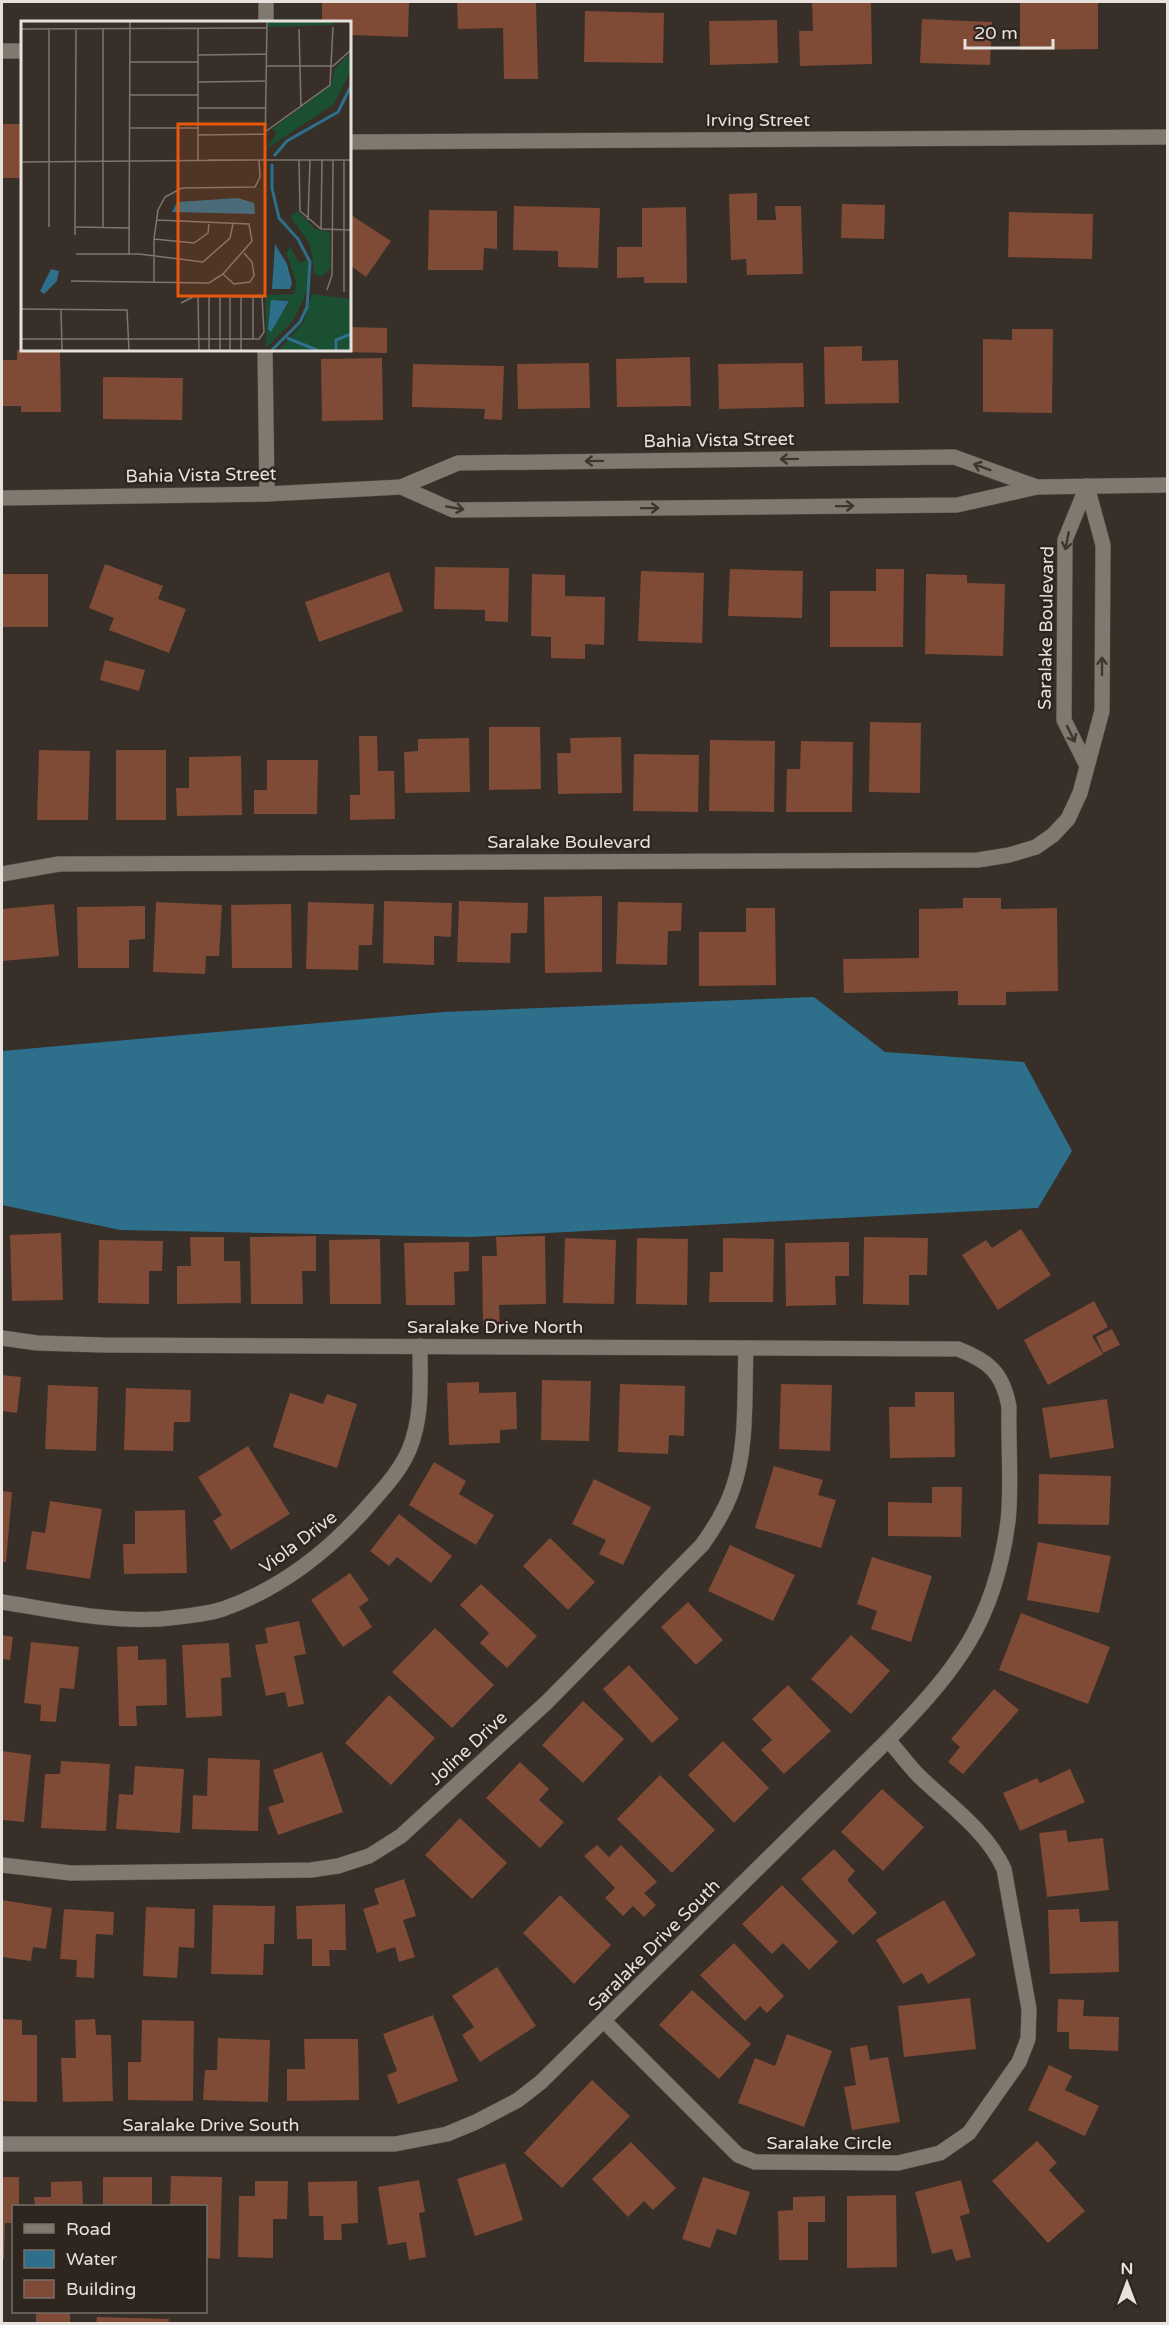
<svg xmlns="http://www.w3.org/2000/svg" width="1169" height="2325" viewBox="0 0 1169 2325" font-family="'Varela Round',sans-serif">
	<rect width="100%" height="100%" fill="#372f28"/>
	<path fill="#2e6f8b" d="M814,997l71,55 139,10 48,89 -34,57 -569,29 -349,-7 -118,-25v-154l441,-39z"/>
	<g fill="#7f4a36">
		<path d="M322,2h87l-1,35 -58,-2v-13h-28z"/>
		<path d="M457,2h79l2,77h-34l-1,-51 -45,1z"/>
		<path d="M812,2h59l1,62 -72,2 -1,-35h14z"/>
		<path d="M1020,2h78v47l-78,1z"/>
		<path d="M585,11l79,2 -1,50 -79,-1z"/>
		<path d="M922,19l70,3 -2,43 -70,-2z"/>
		<path d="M777,20l1,43 -68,2 -1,-44z"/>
		<rect x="2" y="124" width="20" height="54"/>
		<path d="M757,193v27h19l-1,-14h26l2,68 -56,1 -1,-16 -15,1 -2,-66z"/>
		<path d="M842,204l43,1 -1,34 -43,-1z"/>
		<path d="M514,206l86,2 -2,60 -40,-1v-16l-45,-1z"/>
		<path d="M686,207l1,76h-43v-6l-27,1v-31h25v-39z"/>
		<path d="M429,210l68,1v38l-13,-1 -1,22h-55z"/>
		<path d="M1009,212l84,2 -1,45 -84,-2z"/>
		<path d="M351,215l40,26 -25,36 -16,-12v-48z"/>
		<path d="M350,327l37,1v25l-40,-1v-2h3z"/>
		<path d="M1012,329h41l-1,84 -69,-1v-73l29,1z"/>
		<path d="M862,346v15l36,-1 1,43 -74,1 -1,-57z"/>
		<path d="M17,350h43l1,62h-40v-6h-19v-46h15z"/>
		<path d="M690,357l1,49 -74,1 -1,-48z"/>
		<path d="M382,358l1,62 -61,1 -1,-62z"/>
		<path d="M589,363l1,45 -72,1 -1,-45z"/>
		<path d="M803,363l1,44 -85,2 -1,-45z"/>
		<path d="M413,364l91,2 -2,54 -18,-1 1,-10 -73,-2z"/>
		<path d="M103,377l80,1 -1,42 -79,-1z"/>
		<path d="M105,564l58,22 -5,13 28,10 -17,44 -60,-23 5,-12 -25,-10z"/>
		<path d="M435,567l74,1 -1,54 -23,-1v-11l-51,-1z"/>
		<path d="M730,569l73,2 -1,47 -74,-2z"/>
		<path d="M876,569h28l-1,78h-73v-56h46z"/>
		<path d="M641,571l63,2 -2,70 -64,-2z"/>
		<path d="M389,572l14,39 -84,31 -14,-40z"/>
		<rect x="2" y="574" width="46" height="53"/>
		<path d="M532,574l33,1v21l40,1 -1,48 -19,-1v15l-34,-1v-21l-20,-1z"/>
		<path d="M926,574l41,1v8l38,1 -2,72 -78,-2z"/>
		<path d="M105,660l40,10 -6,21 -39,-11z"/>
		<path d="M870,722l51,1 -1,70 -51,-1z"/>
		<path d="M489,727h51l1,62 -52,1z"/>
		<path d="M359,736h18l1,35h16l1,48 -45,1v-25h10z"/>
		<path d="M621,737l1,56 -64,1 -1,-41h14l-1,-15z"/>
		<path d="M469,738l1,54 -65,1 -1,-41 14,-1v-12z"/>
		<path d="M710,740l65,1 -1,71 -65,-1z"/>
		<path d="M801,741l52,1 -1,70h-66l1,-43h13z"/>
		<path d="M39,750l51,1 -2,69h-51z"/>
		<rect x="116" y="750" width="50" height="70"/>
		<path d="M634,754l65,1 -1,57 -65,-1z"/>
		<path d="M241,756l1,59 -65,1 -1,-28h13v-31z"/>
		<path d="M267,760h51l-1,54h-63v-24h13z"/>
		<path d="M602,896v76l-57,1 -1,-76z"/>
		<path d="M963,898h38v11l56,-1 1,83 -52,1v13h-48v-14l-114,2 -1,-34 76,-1v-49l44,-1z"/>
		<path d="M384,901l68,2 -1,34 -17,-1v29l-51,-2z"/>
		<path d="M459,901l69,2 -1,30h-16l-1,30 -53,-1z"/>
		<path d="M156,902l66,3 -3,51h-13l-1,18 -52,-2z"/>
		<path d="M308,902l66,2 -2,41h-13l-1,25 -52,-1z"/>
		<path d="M618,902l64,1 -1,28h-13l-1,34 -51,-1z"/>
		<path d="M54,904l5,52 -57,5v-52z"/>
		<path d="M291,904l1,64h-60l-1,-63z"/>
		<path d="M145,906v33l-16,1v28h-51l-1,-61z"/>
		<path d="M746,908h29l1,77 -77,1v-54h47z"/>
		<path d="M1021,1229l30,46 -53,35 -36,-55 24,-15 6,8z"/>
		<path d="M61,1233l2,67 -51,1 -2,-66z"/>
		<path d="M316,1236v35h-14l1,33h-52l-1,-67z"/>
		<path d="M545,1236l1,68 -47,1 1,21h-17l-1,-70h15l-1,-19z"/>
		<path d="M190,1237h34v24h16l1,42 -64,1v-38h14z"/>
		<path d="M864,1237l64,1 -1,37h-18v30l-46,-1z"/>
		<path d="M565,1238l51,2 -2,64 -51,-1z"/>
		<path d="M637,1238l51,1 -1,66 -51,-1z"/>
		<path d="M723,1238l51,1 -1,63h-64l1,-30h13z"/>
		<path d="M380,1239l1,65h-51l-1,-64z"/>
		<path d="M99,1240l64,1 -1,30h-13v33l-51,-1z"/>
		<path d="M469,1242v29l-15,1 1,33h-49l-2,-62z"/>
		<path d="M849,1242v34h-14l1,29 -50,1 -1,-63z"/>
		<path d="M1094,1301l14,26 -16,9 11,18 -55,31 -24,-45z"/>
		<path d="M1112,1329l8,16 -17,8 -7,-16z"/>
		<path d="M2,1375l19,2 -4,36 -15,-2z"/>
		<path d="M542,1380l49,1 -2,60 -48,-1z"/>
		<path d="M479,1382v11l37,-1 1,37 -17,1v13l-51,2 -2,-62z"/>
		<path d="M620,1384l65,2 -1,50 -15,-1 -1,19 -50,-2z"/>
		<path d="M781,1384l51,1 -2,66 -51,-2z"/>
		<path d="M48,1385l50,2 -2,64 -51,-2z"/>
		<path d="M126,1388l65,2 -1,32h-16l-1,29 -49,-1z"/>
		<path d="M915,1392h39l1,65 -65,1 -1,-51h26z"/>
		<path d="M290,1393l33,11 4,-10 30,10 -20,64 -64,-21z"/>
		<path d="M1107,1399l7,49 -64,10 -8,-50z"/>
		<path d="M248,1446l42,68 -59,36 -18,-29 9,-6 -24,-38z"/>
		<path d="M434,1462l32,19 -7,13 35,21 -18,30 -67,-40z"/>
		<path d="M774,1466l49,14 -5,15 18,5 -15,48 -66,-20z"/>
		<path d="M1039,1474l72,2 -2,49 -71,-1z"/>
		<path d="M594,1479l57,28 -28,58 -24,-11 7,-14 -34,-16z"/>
		<path d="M932,1487h30l-1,50 -73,-1v-34l44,1z"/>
		<path d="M2,1491l10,1 -6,70h-4z"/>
		<path d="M50,1501l52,8 -12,70 -64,-10 6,-38 13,2z"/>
		<path d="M185,1510l2,63 -63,1 -1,-30h12v-33z"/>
		<path d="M399,1514l53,42 -21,27 -34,-26 -8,9 -19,-15z"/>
		<path d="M550,1538l45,44 -27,28 -45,-44z"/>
		<path d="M1038,1542l73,14 -12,57 -72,-13z"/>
		<path d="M730,1545l65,30 -22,46 -65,-30z"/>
		<path d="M872,1557l60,19 -21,66 -40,-13 6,-18 -20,-7z"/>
		<path d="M350,1573l19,27 -10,7 13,20 -29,20 -32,-47z"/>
		<path d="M481,1584l56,52 -30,32 -27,-25 9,-10 -29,-28z"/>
		<path d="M688,1602l35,38 -27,25 -35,-38z"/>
		<path d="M1021,1613l89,34 -22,57 -89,-34z"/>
		<path d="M299,1621l7,33 -12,2 10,48 -16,3 -3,-15 -19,4 -11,-51 13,-2 -3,-15z"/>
		<path d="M435,1628l59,57 -42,43 -60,-56z"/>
		<path d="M2,1635l11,2 -3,23 -8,-1z"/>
		<path d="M851,1635l39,36 -39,43 -40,-35z"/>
		<path d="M31,1642l48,5 -5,42 -14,-1 -4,34 -16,-1 1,-16 -17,-2z"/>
		<path d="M229,1643l2,34 -10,1 1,38 -36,2 -4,-73z"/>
		<path d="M138,1646v14l28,-1 1,46 -31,1 1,20h-18l-2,-79z"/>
		<path d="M629,1665l50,54 -27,24 -49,-54z"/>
		<path d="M788,1685l43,46 -47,43 -23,-24 11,-10 -20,-21z"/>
		<path d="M994,1689l25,21 -56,64 -15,-12 12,-15 -9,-8z"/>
		<path d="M389,1695l46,43 -44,47 -46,-42z"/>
		<path d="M583,1701l41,38 -41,44 -41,-38z"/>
		<path d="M723,1741l46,47 -35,35 -46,-48z"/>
		<path d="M2,1751l29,4 -7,67 -22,-2z"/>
		<path d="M322,1752l21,60 -65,23 -10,-28 16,-5 -11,-32z"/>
		<path d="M208,1758l52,2 -2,71 -66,-2 1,-34 14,1z"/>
		<path d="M61,1761l49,3 -4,67 -65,-3 4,-54h15z"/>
		<path d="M520,1762l29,27 -10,11 25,22 -24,26 -54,-50z"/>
		<path d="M135,1766l49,3 -4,64 -64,-4 3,-35 14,1z"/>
		<path d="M1070,1769l15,33 -65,29 -17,-38 34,-15 3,5z"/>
		<path d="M660,1775l55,55 -43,43 -55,-54z"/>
		<path d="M882,1789l42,38 -41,44 -42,-39z"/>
		<path d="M460,1818l47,45 -35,36 -47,-44z"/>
		<path d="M1066,1830l2,12 35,-4 6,52 -62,7 -8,-64z"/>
		<path d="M597,1845l12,12 12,-12 36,37 -13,11 12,12 -12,12 -11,-11 -10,10 -18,-18 10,-10 -31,-32z"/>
		<path d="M834,1849l21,22 -8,9 30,33 -24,22 -52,-56z"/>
		<path d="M404,1879l12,37 -13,4 12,37 -16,5 -4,-15 -18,6 -14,-44 16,-5 -5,-15z"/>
		<path d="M782,1885l56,57 -29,28 -26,-27 -11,11 -30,-30z"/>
		<path d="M560,1895l51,50 -37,39 -51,-51z"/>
		<path d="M2,1900l50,8 -6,41 -13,-2 -2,14 -29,-4z"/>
		<path d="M944,1900l32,55 -48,29 -6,-11 -19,11 -27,-44z"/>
		<path d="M345,1904l1,46h-17l1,16h-18v-27h-15l-1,-33z"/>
		<path d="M213,1905l62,1 -1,38h-10l-1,31 -52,-1z"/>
		<path d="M146,1907l49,2 -1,39 -15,-1 -2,31 -34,-2z"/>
		<path d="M64,1909l50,3 -1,23 -17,-1 -2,44 -18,-1 1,-17 -17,-1z"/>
		<path d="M1079,1909l1,13 38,-1 1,51 -69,2 -2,-64z"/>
		<path d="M734,1943l50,53 -17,17 -7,-7 -15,15 -45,-46z"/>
		<path d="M497,1967l39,59 -56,36 -18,-27 12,-8 -22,-31z"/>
		<path d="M692,1990l59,54 -32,35 -60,-54z"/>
		<path d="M970,1998l6,51 -72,8 -6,-51z"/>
		<path d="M1058,1999l26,1 -1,16 36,1 -1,34 -49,-2v-17h-12z"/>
		<path d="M433,2015l25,66 -60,23 -11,-29 10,-4 -14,-37z"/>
		<path d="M2,2019l20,1v15h15v67l-35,-1z"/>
		<path d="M95,2019l1,16h15l2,66 -50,1 -2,-44h15l-1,-38z"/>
		<path d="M142,2020l52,1 -1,80 -65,-1v-38h13z"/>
		<path d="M787,2034l45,17 -28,76 -66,-24 17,-45 20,8z"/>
		<path d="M218,2038l52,2 -2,62 -65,-2 2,-30h12z"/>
		<path d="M304,2039h54l1,61 -72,1v-32h18z"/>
		<path d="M867,2045l3,15 18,-3 12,65 -48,8 -8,-43 12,-2 -6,-37z"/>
		<path d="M1049,2065l23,11 -7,14 34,16 -14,30 -57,-26z"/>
		<path d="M592,2080l38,36 -68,72 -38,-35z"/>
		<path d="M1037,2141l20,22 -8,7 36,41 -37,32 -56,-62z"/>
		<path d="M631,2142l45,46 -23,22 -9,-9 -16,16 -36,-38z"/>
		<path d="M505,2163l18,57 -48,16 -18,-57z"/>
		<path d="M171,2176l51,1 -2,82 -14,-1v-52h-36z"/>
		<path d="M2,2177h17v29h-5v17h-9l-1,36h-2z"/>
		<rect x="103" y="2177" width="49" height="29"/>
		<path d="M703,2177l47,15 -14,43 -19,-6 -7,19 -28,-9z"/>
		<path d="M419,2180l6,32 -6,1 7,44 -17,3 -3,-18 -18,3 -10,-58z"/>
		<path d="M961,2180l9,33 -10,3 11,41 -15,4 -4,-12 -20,5 -17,-62z"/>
		<path d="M82,2181l1,25h-48l-1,-9h17v-15z"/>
		<path d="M255,2181h33l-1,38h-14v39l-35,-1 1,-61h16z"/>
		<path d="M357,2181l1,42 -17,1 1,16h-18l-1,-24h-14l-1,-34z"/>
		<path d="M896,2195l1,72 -50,1v-72z"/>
		<path d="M825,2196v26h-17v38h-29l-1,-49 15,-1v-13z"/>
		<rect x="36" y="2313" width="34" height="11"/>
		<path d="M97,2317l72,2 -1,5h-72z"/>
	</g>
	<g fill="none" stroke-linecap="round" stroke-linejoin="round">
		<g stroke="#534c46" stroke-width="16">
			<g id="minor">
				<path d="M266,2v20"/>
				<path d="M2,51h20"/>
				<path d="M350,142l818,-5"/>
				<path d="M265,350l2,144"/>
				<path d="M401,487l52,23 504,-5 80,-18 131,-2"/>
				<path d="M2,498l265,-4 134,-7 57,-24 496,-6 83,30"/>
				<path d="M1086,764l-22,-44 1,-180 22,-54"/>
				<path d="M2,874l57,-10 919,-4 31,-5 27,-8 17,-12 15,-16 12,-26 22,-82 1,-166 -16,-59"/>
				<path d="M2,1338l35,5 66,2 855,4c31,12 45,24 51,58 -1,35 3,80 -1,114 -13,101 -51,148 -120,219l-347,342 -23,18 -42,22 -29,12 -52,10h-393"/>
				<path d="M2,1602c51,8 105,20 158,17 19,-2 44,-4 63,-10 57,-20 107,-59 146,-104 16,-18 31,-34 40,-55 14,-34 11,-68 11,-104"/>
				<path d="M2,1865l69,8 240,-3 27,-4 31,-10 32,-20 146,-134 155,-157c13,-18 24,-36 31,-57 15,-42 11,-96 13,-140"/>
				<path d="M605,2022l133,133 17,7 143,1 42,-10 29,-20 50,-71 9,-23 1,-30 -25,-140c-18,-39 -55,-64 -85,-93 -11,-11 -20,-24 -31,-36"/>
			</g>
		</g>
		<use href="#minor" stroke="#81786f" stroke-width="15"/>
	</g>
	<defs><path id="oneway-shaft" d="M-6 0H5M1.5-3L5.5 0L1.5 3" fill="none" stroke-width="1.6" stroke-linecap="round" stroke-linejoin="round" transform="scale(1.5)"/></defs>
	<g stroke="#3e362e">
		<use href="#oneway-shaft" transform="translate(789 459) rotate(179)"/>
		<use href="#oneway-shaft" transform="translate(594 461) rotate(179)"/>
		<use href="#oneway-shaft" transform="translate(982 467) rotate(-160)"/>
		<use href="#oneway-shaft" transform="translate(845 506) rotate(-1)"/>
		<use href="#oneway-shaft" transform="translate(455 508) rotate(10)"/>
		<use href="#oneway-shaft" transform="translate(650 508) rotate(-1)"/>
		<use href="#oneway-shaft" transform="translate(1067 541) rotate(101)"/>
		<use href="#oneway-shaft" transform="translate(1102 666) rotate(-90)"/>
		<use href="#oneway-shaft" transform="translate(1071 734) rotate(64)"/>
	</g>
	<g text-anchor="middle" stroke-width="5" stroke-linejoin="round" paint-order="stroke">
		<g font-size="18" fill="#e7e1dd" stroke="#2d251e">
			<text x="758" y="126">Irving Street</text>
			<text transform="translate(719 440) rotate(-1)" y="6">Bahia Vista Street</text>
			<text transform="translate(201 475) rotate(-1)" y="6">Bahia Vista Street</text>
			<text transform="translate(1046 628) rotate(-89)" y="6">Saralake Boulevard</text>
			<text x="569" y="848">Saralake Boulevard</text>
			<text x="495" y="1333">Saralake Drive North</text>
			<text transform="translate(298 1542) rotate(-37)" y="6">Viola Drive</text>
			<text transform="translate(468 1748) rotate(-43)" y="6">Joline Drive</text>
			<text transform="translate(654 1945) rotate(-45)" y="6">Saralake Drive South</text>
			<text x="211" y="2131">Saralake Drive South</text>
			<text x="829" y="2149">Saralake Circle</text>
		</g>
	</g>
	<g transform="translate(21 21)">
		<rect width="330" height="330" fill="#372f28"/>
		<path d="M247,1h65l1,3 -66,2zM330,31v18l-17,34 -68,45 11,-16 -5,-4 59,-44 4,-17zM277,190l17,18 15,3v37l-8,7 -7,-1 -5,-31 -20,-28zM269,226l10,16 7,-3 3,15 -7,26 -11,21 -26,26v-53l28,-1 2,-13 -10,-28zM250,279h16l1,5 -13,16zM291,273l38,5 1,51h-72l24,-27z" fill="#1b4f32" fill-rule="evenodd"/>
		<path d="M217,177l16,5 1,11 -83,-2 5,-10zM254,223l12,20 5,19 -2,6h-18zM30,248l8,2 -2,10 -13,13 -4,-3zM250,279l18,1 -18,31 -3,-3z" fill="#2e6f8b"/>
		<path fill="none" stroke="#2e6f8b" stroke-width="3" d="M253,135l13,-15 51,-29 13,-26M251,143v24l7,30 19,21 12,23 -3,45 -7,15 -28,28M266,317l30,12M315,329v-10l15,-6"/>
		<path fill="none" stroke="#7d7670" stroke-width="1.5" d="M0,8l246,-1M0,8v196M177,8v132M278,8l2,78M177,34l68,-1M109,41h68M245,45h67l18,-16M177,61l67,-1M109,74h68M177,87h67M109,107h68M244,111l65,-47 3,-58M177,114l67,-1M244,130l2,-129M187,139h143M278,139l1,51 21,18 30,1M323,139v132M0,141l234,-2M287,199l2,-60M28,206v-198M55,206l54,1M82,207v-200M300,208l1,-69M54,214l1,-206M133,218l40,4 14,-10 1,-9M55,233h63l64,8 27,-24 3,-14M108,234l1,-233M202,253l11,10 16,-2 4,-7 -2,-13 -8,-9M50,260l138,2 14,-9 29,-33 -3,-17 -92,-4M133,262v-44l4,-29 7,-13 17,-9 73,-1 5,-10 -1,-17M306,269l5,-15 1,-115M177,275l1,54M220,275v54M160,282l14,-7 67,1 2,35 -5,7M0,288l106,1 2,40M40,288l1,41M0,318h238M232,318v-43M188,329v-54M199,329v-54M209,329v-54"/>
		<path fill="#e8590c" fill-opacity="0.15" stroke="#e8590c" stroke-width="3" d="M157,103h87v172h-87z"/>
		<rect width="330" height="330" fill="none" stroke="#e7e1dd" stroke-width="3"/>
	</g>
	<rect width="1169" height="2325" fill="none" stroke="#e7e1dd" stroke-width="6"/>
	<rect x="12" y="2205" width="195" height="108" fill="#2d251e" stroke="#77706a" stroke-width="1.5"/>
	<rect x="24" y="2224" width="30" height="9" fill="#81786f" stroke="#77706a" stroke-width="1.5"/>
	<text x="66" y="2235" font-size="18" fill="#e7e1dd">Road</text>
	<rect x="24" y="2250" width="30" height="18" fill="#2e6f8b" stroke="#77706a" stroke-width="1.5"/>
	<text x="66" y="2265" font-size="18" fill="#e7e1dd">Water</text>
	<rect x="24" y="2280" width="30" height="18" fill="#7f4a36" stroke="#77706a" stroke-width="1.5"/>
	<text x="66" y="2295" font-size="18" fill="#e7e1dd">Building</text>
	<g transform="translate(1127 2283)" stroke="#2d251e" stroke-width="4.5" paint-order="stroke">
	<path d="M0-4.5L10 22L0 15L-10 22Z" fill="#e7e1dd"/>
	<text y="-9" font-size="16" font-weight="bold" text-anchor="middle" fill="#e7e1dd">N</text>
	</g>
	<path d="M965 39v9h88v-9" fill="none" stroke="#e7e1dd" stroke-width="3"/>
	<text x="974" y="39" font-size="18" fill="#e7e1dd" stroke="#2d251e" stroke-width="4.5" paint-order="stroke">20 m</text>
</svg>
